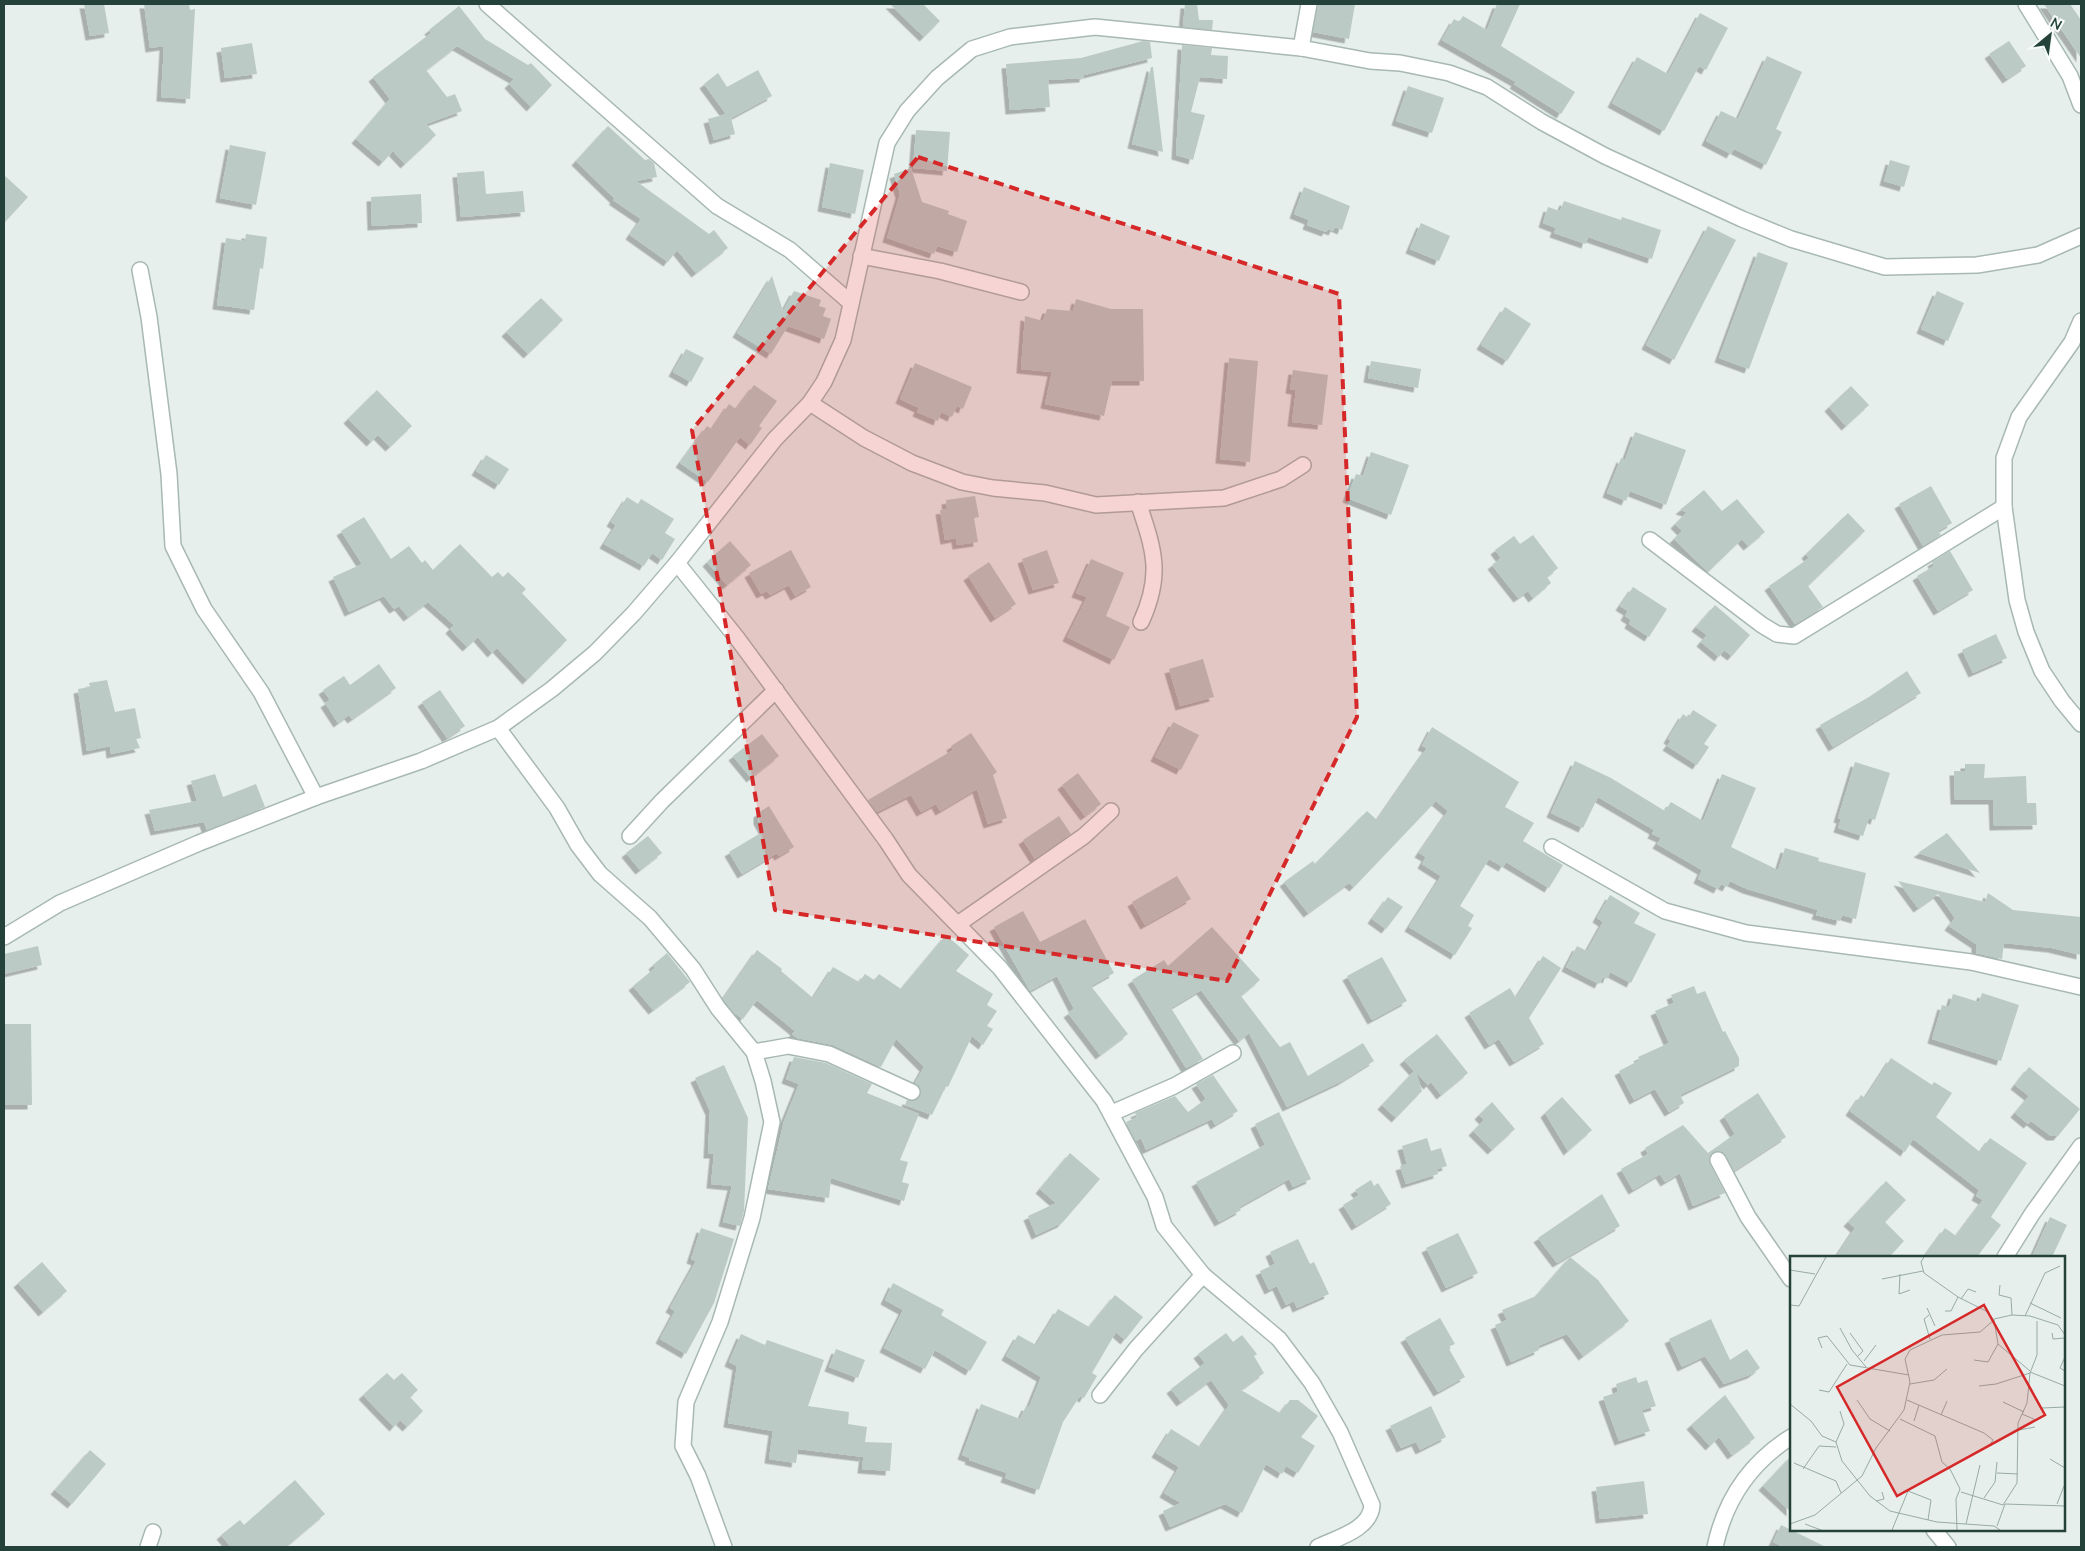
<svg xmlns="http://www.w3.org/2000/svg" width="2085" height="1551" viewBox="0 0 2085 1551" font-family="Mulish,sans-serif">
	<defs>
		<filter id="shadow"><feDropShadow dx="-4.5" dy="4.5" stdDeviation="0" flood-color="#0004"/></filter>
	</defs>
	<rect width="100%" height="100%" fill="#e6efeb"/>
	<g fill="#bbcac4" filter="url(#shadow)">
		<path d="M84,4h20l5,29 -19,3z"/>
		<path d="M144,4h45l1,6 5,-1 -5,90 -29,-2 3,-51 -14,2z"/>
		<path d="M890,4h33l17,17 -16,16z"/>
		<path d="M1185,4h12l2,16h14l-1,10 -29,-3z"/>
		<path d="M1318,4h37l-6,35 -36,-7z"/>
		<path d="M1497,4h23l-19,42 74,46 -14,22 -47,-30 2,-2 -74,-42 12,-21 5,3 4,-6 24,14z"/>
		<path d="M2044,4h26l11,16v38z"/>
		<path d="M459,6l26,33 43,26 3,-2 21,22 -21,22 -22,-23 5,-5 -57,-33 -31,24 21,27 8,-3 7,17 -36,13 10,11 -31,29 -12,-13 -10,11 -27,-23 34,-40 -17,-22 58,-44 -2,-3z"/>
		<path d="M1700,13l28,15 -22,42 -7,-4 -35,65 -52,-28 25,-46 31,17z"/>
		<path d="M1143,41l7,1 2,16 -68,17v3l-36,2 2,27 -40,3 -4,-46 75,-6z"/>
		<path d="M2009,41l17,25 -19,13 -18,-25z"/>
		<path d="M252,43l5,31 -32,4 -4,-30z"/>
		<path d="M1182,45l30,3 -1,7 17,1 -1,23 -27,-2 -9,35 14,3 -12,45 -17,-5z"/>
		<path d="M1767,56l35,16 -26,57 6,3 -16,33 -32,-16 -3,5 -25,-13 15,-30 17,8z"/>
		<path d="M1151,67h2l10,85 -31,-8z"/>
		<path d="M758,70l14,26 -41,22 4,16 -21,6 -6,-21 18,-5 -22,-30 14,-11 9,14z"/>
		<path d="M1408,86l36,12 -12,35 -36,-12z"/>
		<path d="M608,126l37,34 4,-1 5,4 3,14 -21,4 73,53 5,-4 14,18 -32,25 -19,-23 -9,12 -38,-27 11,-16 -28,-19 2,-1 -39,-38z"/>
		<path d="M916,130l34,2 -3,39 -34,-3z"/>
		<path d="M230,145l36,7 -10,53 -36,-7z"/>
		<path d="M1890,160l20,6 -6,21 -20,-6z"/>
		<path d="M830,163l34,7 -9,44 -33,-7z"/>
		<path d="M911,168l11,34 27,9 -1,3 19,7 -10,31 -20,-6 -3,8 -47,-16 13,-44 -6,-20z"/>
		<path d="M484,171l2,23 37,-3 2,21 -64,5 -4,-44z"/>
		<path d="M4,175l24,22 -24,26z"/>
		<path d="M1304,187l46,19 -8,24 -7,-3 -2,4 -5,-2 -2,3 -19,-7 2,-5 -15,-6z"/>
		<path d="M421,194l1,29 -50,3 -1,-29z"/>
		<path d="M1564,201l57,19 1,-3 39,13 -9,29 -64,-22 -2,7 -32,-11 2,-5 -13,-5 5,-16 12,4z"/>
		<path d="M1421,223l29,13 -11,25 -29,-12z"/>
		<path d="M1708,226l28,14 -62,120 -28,-15z"/>
		<path d="M246,234l21,3 -4,32 -3,-1 -6,42 -37,-5 9,-67 19,3z"/>
		<path d="M1758,252l30,11 -39,106 -30,-11z"/>
		<path d="M772,276l11,35 11,-20 27,9 -2,6 7,2 -3,8 8,3 -7,20 -36,-13 -17,28 -34,-21z"/>
		<path d="M1937,291l27,12 -16,38 -27,-12z"/>
		<path d="M541,298l22,22 -35,34 -22,-22z"/>
		<path d="M1076,299l35,10h32l1,72h-32l-8,35 -59,-12 7,-32 -31,-3 4,-53 18,5 4,-12 26,2z"/>
		<path d="M1505,307l26,17 -24,37 -26,-16z"/>
		<path d="M686,349l18,9 -13,24 -18,-10z"/>
		<path d="M1229,358l29,3 -8,101 -30,-3z"/>
		<path d="M1371,361l50,8 -3,19 -50,-10z"/>
		<path d="M915,363l57,24 -9,22 -6,-3 -5,11 -11,-5 -3,9 -21,-9 2,-4 -19,-9z"/>
		<path d="M1293,370l35,5 -6,50 -30,-3 4,-32 -6,-1z"/>
		<path d="M754,385l23,16 -18,25 3,2 -12,17 -10,-8 -32,45 -28,-19 27,-37 5,3 17,-25 7,5z"/>
		<path d="M1851,386l18,19 -23,21 -17,-19z"/>
		<path d="M377,390l35,36 -22,21 -12,-12 -7,7 -23,-23z"/>
		<path d="M1635,432l51,18 -20,55 -36,-14 -4,10 -19,-8 14,-35 4,2z"/>
		<path d="M1371,452l38,13 -18,50 -44,-17 9,-24 7,2z"/>
		<path d="M486,455l23,14 -10,16 -23,-14z"/>
		<path d="M1931,486l21,37 -14,8 3,4 -18,11 -24,-42z"/>
		<path d="M1704,490l18,21 15,-12 28,33 -17,14 -6,-7 -34,33 -34,-33 8,-8 -7,-7 12,-12 -7,-2z"/>
		<path d="M975,496l4,21 -5,1 4,24 -21,3 -1,-7 -11,2 -5,-30 7,-1 -1,-9z"/>
		<path d="M627,497l11,7 3,-5 33,20 -9,14 10,6 -13,21 -10,-7 -8,13 -40,-22 12,-19 -5,-3z"/>
		<path d="M1848,513l17,18 -57,55 15,21 -28,17 -26,-38 40,-28 -3,-4z"/>
		<path d="M364,517l27,42 18,-13 13,17 3,-3 8,10 27,-26 32,33 6,-5 5,5 5,-5 18,17 -4,4 45,47 -40,40 -30,-32 -5,5 -14,-16 -11,10 -17,-18 4,-4 -26,-23 -20,15 -9,-11 -5,3 -10,-13 -35,16 -16,-35 29,-13 -21,-33z"/>
		<path d="M1533,535l25,33 -11,9 4,6 -18,15 -5,-7 -10,7 -26,-33 9,-7 -6,-8 19,-14 6,8z"/>
		<path d="M730,541l21,24 -24,20 -20,-23z"/>
		<path d="M791,550l20,37 -16,9 -6,-11 -19,10 -3,-4 -6,3 -12,-21z"/>
		<path d="M1047,550l12,33 -26,7 -11,-31z"/>
		<path d="M1950,551l23,39 -35,21 -21,-35 17,-10 -2,-4z"/>
		<path d="M1091,559l33,14 -18,43 24,11 -16,33 -47,-23 20,-40 -11,-4z"/>
		<path d="M989,562l27,42 -21,14 -27,-42z"/>
		<path d="M1633,587l34,22 -18,28 -20,-13 2,-4 -6,-4 3,-5 -8,-5z"/>
		<path d="M1715,605l35,30 -18,21 -8,-6 -5,7 -18,-15 6,-7 -11,-8z"/>
		<path d="M1996,634l11,24 -34,15 -11,-23z"/>
		<path d="M1203,659l11,38 -34,9 -11,-37z"/>
		<path d="M379,664l17,24 -44,31 -3,-4 -11,8 -13,-20 5,-3 -7,-10 21,-14 6,9z"/>
		<path d="M1907,671l14,22 -88,54 -13,-22 49,-28z"/>
		<path d="M107,680l8,32 20,-4 6,30 -5,1 4,9 -29,6 -1,-8 -23,5 -9,-62 12,-2 -1,-4z"/>
		<path d="M440,690l25,36 -18,12 -25,-36z"/>
		<path d="M1693,710l24,15 -13,19 5,3 -12,18 -30,-19 4,-5 -3,-2 15,-25 5,4z"/>
		<path d="M1173,722l26,13 -18,35 -26,-13z"/>
		<path d="M1432,727l87,55 -14,25 29,16 -11,18 40,24 -14,23 -43,-26 -3,5 -14,-8 -29,47 14,9 -6,11 4,2 -17,27 -46,-28 32,-51 -19,-12 4,-7 -7,-4 29,-42 -12,-10 -82,86 -5,-4 -41,30 -24,-31 29,-21 2,3 52,-53 10,9 50,-72 -5,-2z"/>
		<path d="M971,733l26,39 -4,3 14,43 -19,6 -11,-35 -37,22 -4,-7 -15,8 -10,-17 -34,17 -9,-12 85,-50 -2,-4z"/>
		<path d="M762,734l17,22 -28,22 -18,-22z"/>
		<path d="M1575,761l36,17 54,33 6,-9 32,19 19,-47 34,14 -25,59 47,23 7,-22 34,10 -1,3 48,12 -10,46 -14,-4 -2,6 -24,-6 2,-5 -71,-21 -17,-8 -3,6 -6,-3 -3,5 -20,-10 4,-9 -45,-26 4,-6 -9,-4 2,-4 -56,-33 -15,31 -32,-15z"/>
		<path d="M1855,762l35,11 -15,47 -6,-2 -6,18 -25,-8 3,-9 -3,-1z"/>
		<path d="M1965,764h20l-1,14 42,-2 1,27h9l1,22 -43,1 -1,-26h-38l-1,-29h11z"/>
		<path d="M1078,773l23,31 -16,12 -23,-31z"/>
		<path d="M215,774l8,23 33,-13 9,23 -58,23 -3,-8 -49,9 -6,-21 48,-9 -6,-20z"/>
		<path d="M769,806l25,41 -15,9 -2,-3 -35,21 -13,-22 35,-21 -6,-11v-7z"/>
		<path d="M1059,816l12,18 -36,25 -12,-19z"/>
		<path d="M1947,833l33,40 -62,-20z"/>
		<path d="M648,836l14,17 -22,17 -14,-17z"/>
		<path d="M1177,876l14,23 -46,26 -13,-23z"/>
		<path d="M1898,881l87,21 3,-9 25,17 68,7v38l-29,-7 -48,-5 -2,16 -26,-6v-9l-27,-18 6,-8 -17,-24 -20,14z"/>
		<path d="M1610,895l30,18 -6,10 22,11 -25,49 -21,-11 -3,7 -4,-2 -4,7 -33,-17 11,-21 10,5 16,-29 -6,-4z"/>
		<path d="M1388,897l15,10 -17,22 -14,-10z"/>
		<path d="M1023,911l17,31 45,-23 29,54 -23,13 37,48 -28,21 -32,-42 6,-4 -17,-33 -27,15 -36,-64z"/>
		<path d="M1212,927l48,53 -19,16 39,51 10,-5 18,34 55,-33 11,18 -32,20 -55,26 -38,-74 -10,8 -38,-51 -30,18 32,51 -17,9 -54,-88 32,-20 4,6z"/>
		<path d="M946,935l23,20 -13,16 37,23 -6,11 10,6 -10,15 6,3 -10,16 -11,-9 -24,51 -2,-1 -14,29 -27,-10 2,-5 6,1 7,-5 1,-5 -6,-8 9,-16 -28,-28 -15,28 -48,-22 -36,-7 -5,-4 3,-3 -38,-31 -14,19 -9,-6 -11,-14 34,-49 25,19 -1,2 32,27 20,-31 26,15 6,-8 9,6 5,-6 22,15z"/>
		<path d="M38,946l4,19 -38,9v-20z"/>
		<path d="M667,953l23,29 -37,28 -20,-24 22,-18 -2,-3z"/>
		<path d="M1543,956l18,12 -32,50 15,26 -30,18 -15,-23 -10,6 -20,-32 41,-25 6,10z"/>
		<path d="M1382,957l25,44 -35,19 -25,-44z"/>
		<path d="M1694,986l3,8 8,-3 18,41 2,-1 14,27v8l-59,29 4,8 -15,9 -14,-23 -21,11 -15,-29 21,-11 -2,-3 31,-14 -14,-32 19,-8 -3,-8z"/>
		<path d="M1982,993l37,12 -18,56 -69,-22 10,-34 7,2 4,-13 26,8z"/>
		<path d="M4,1024h27l1,81h-28z"/>
		<path d="M1437,1034l31,39 -27,22 -10,-13 -3,3 -12,-13 6,19 -26,27 -14,-13 32,-34 -10,-11z"/>
		<path d="M794,1057l32,6 46,21 -5,9 52,21 -19,46 8,2 -6,20 7,2 -5,17 -73,-23 -2,20 -61,-9 16,-68 15,-37 -13,-5z"/>
		<path d="M1891,1058l41,27 2,-3 18,11 -16,24 44,35 10,-14 37,25 -36,54 10,8 -24,32h-53l21,-29 11,8 27,-36 -7,-4 3,-6 -66,-51 -8,13 -55,-41 11,-16 4,3z"/>
		<path d="M724,1065l24,53 -4,93 -4,15 -17,-4 9,-36 -21,-2 3,-30h-6l2,-43 -15,-33z"/>
		<path d="M2029,1067l51,42 -22,27h-7l-20,-15 -3,3 -13,-11 14,-17 -14,-11z"/>
		<path d="M1213,1075l25,36 -23,14 -3,-6 -66,31 -5,-12 -5,3 -10,-19 11,-5 -2,-4 40,-17 13,16 18,-13 -10,-15z"/>
		<path d="M1758,1093l28,44 -52,34 -11,-19h-10l-3,3v9l15,29 -32,13 -13,-33 -15,9 -5,-8 -27,16 -12,-21 27,-15 -3,-6 38,-23 25,28 27,-19 -11,-18z"/>
		<path d="M1562,1097l30,33 -24,21 -23,-38z"/>
		<path d="M1492,1102l23,27 -23,21 -19,-19 11,-11 -5,-5z"/>
		<path d="M1279,1112l32,67 -18,8 -4,-8 -50,28 2,3 -22,12 -23,-40 69,-37 -10,-21z"/>
		<path d="M1427,1138l4,13 10,-3 6,18 -10,3 1,5 -32,10 -6,-18 7,-2 -5,-18z"/>
		<path d="M1070,1153l30,26 -38,44 -26,12 -8,-19 28,-13 -16,-14z"/>
		<path d="M1371,1180l3,6 4,-3 13,21 -35,22 -13,-21 16,-10 -4,-5z"/>
		<path d="M1886,1181l20,19 -21,22 19,19 -15,16h-53l19,-29 -7,-6z"/>
		<path d="M1602,1194l18,32 -63,37 -19,-25z"/>
		<path d="M2050,1217l17,8 -15,32h-20z"/>
		<path d="M701,1228l33,11 -20,64 -28,51 -26,-15 15,-28 -5,-3 26,-47 -5,-2z"/>
		<path d="M1458,1233l20,40 -32,15 -20,-40z"/>
		<path d="M1298,1239l12,25 4,-2 15,32 -32,14 -3,-7 -8,4 -9,-19 -8,4 -9,-19 15,-7 -5,-12z"/>
		<path d="M1570,1257l28,23 31,41 -46,35 -16,-22 -29,12 1,4 -28,12 -16,-37 12,-5 -5,-10 34,-14z"/>
		<path d="M42,1262l25,29 -24,21 -25,-29z"/>
		<path d="M893,1283l51,27 -3,5 46,27 -17,29 -35,-21 -10,19 -41,-21 19,-38 -18,-10z"/>
		<path d="M1115,1295l28,22 -18,23 -9,-8 -24,41 5,3 -13,22 -4,-2 -17,26 -24,68 -34,-12 2,-5 -38,-13 1,-2 -8,-3 19,-51 39,15 6,-13 3,1 12,-30 -35,-21 12,-21 18,10 22,-36 31,18z"/>
		<path d="M1440,1318l15,26 -7,3 17,30 -27,15 -33,-54z"/>
		<path d="M1711,1319l19,41 17,-11 13,19 -8,6 -28,10 -19,-28 -23,11 -13,-28z"/>
		<path d="M1226,1333l7,9 9,-7 15,19 -3,2 10,17 -23,17 39,23 10,-13h8l20,16 -17,21 14,9 -17,27 -12,-7 -4,8 -16,-10 -24,49 -17,-9 -55,23 -7,-16 18,-8 -17,-10 15,-26 -23,-14 15,-24 29,18 29,-42 -18,-25 -30,22 -10,-13 34,-26 -7,-9z"/>
		<path d="M741,1334l24,11 2,-5 57,20 -16,46 41,6 -1,12 19,3 -2,15 27,1 -2,28 -28,-2 2,-17 -1,5 -65,-8 -2,14 -27,-4 4,-28 -45,-8 9,-57 -8,-4z"/>
		<path d="M836,1349l29,11 -7,18 -29,-11z"/>
		<path d="M387,1373l7,7 8,-7 16,17 -8,7 13,14 -16,16 -7,-7 -6,7 -31,-32z"/>
		<path d="M1636,1377l2,6 9,-3 9,26 -14,4 8,21 -31,10 -16,-44 15,-5 -2,-8z"/>
		<path d="M1725,1395l30,43 -23,17 -13,-18 -9,9 -19,-21z"/>
		<path d="M1431,1406l15,31 -26,13 -4,-8 -15,6 -11,-22z"/>
		<path d="M90,1450l16,14 -34,40 -17,-14z"/>
		<path d="M1791,1456v56l-28,-26z"/>
		<path d="M295,1480l30,34 -39,33h-55l-10,-12 19,-15 4,5z"/>
		<path d="M1644,1481l4,33 -48,5 -4,-32z"/>
		<path d="M1781,1525l45,22h-42l-11,-5z"/>
	</g>
	<g fill="none" stroke-linecap="round" stroke-linejoin="round">
		<g stroke="#a8b8b2" stroke-width="18">
			<g id="street">
				<path d="M487,4l230,202 73,44 61,53"/>
				<path d="M2026,4l44,72 11,29"/>
				<path d="M1301,48l8,-44"/>
				<path d="M861,256l79,15 81,21"/>
				<path d="M140,270l9,47 20,157 4,72 31,63 57,83 55,105"/>
				<path d="M2081,321l-9,21 -53,75 -15,41v49l13,93 9,32 16,39 20,30 19,23"/>
				<path d="M810,403l54,35 48,25 50,19 31,6 52,5 51,12 128,-7 57,-19 22,-14"/>
				<path d="M1138,502c16,48 25,72 3,120"/>
				<path d="M1650,540l112,85 15,9 17,2 210,-129"/>
				<path d="M677,563l60,75 149,202 23,35 91,93 104,133 51,96 9,29 39,49 76,64 33,44 28,49 32,73c-1,24 -35,33 -54,42"/>
				<path d="M498,728l59,80 21,37 22,29 50,44 43,51 25,39 36,44 9,29 9,41 -20,96 -32,104 -34,80 -3,44 15,30 26,71"/>
				<path d="M630,836l32,-35 114,-111"/>
				<path d="M1552,847l113,64 81,22 225,29 110,25"/>
				<path d="M958,924l126,-88 27,-25"/>
				<path d="M4,937l56,-34 139,-60 117,-46 105,-36 77,-33 54,-39 43,-36 39,-40 43,-50 98,-124 35,-36 14,-21 19,-42 44,-197 20,-32 30,-33 35,-29 38,-12 85,-10 206,21 69,13 30,2 49,10 38,14 55,35 63,34 137,63 49,20 94,28 92,-2 61,-10 43,-19"/>
				<path d="M754,1052l34,-6 41,8 83,38"/>
				<path d="M1112,1113l62,-27 59,-33"/>
				<path d="M1718,1160l30,57 43,62"/>
				<path d="M2005,1257l27,-43 49,-68"/>
				<path d="M1100,1395l36,-46 67,-74"/>
				<path d="M1934,1530l14,17"/>
				<path d="M148,1547l5,-15"/>
				<path d="M1715,1547c10,-47 35,-84 76,-110"/>
			</g>
		</g>
		<use href="#street" stroke="#fff" stroke-width="15"/>
	</g>
	<path fill="#d62828" fill-opacity="0.2" stroke="#d62828" stroke-width="4" stroke-dasharray="10 6" stroke-linejoin="round" d="M918,157l421,137 18,423 -130,264 -452,-71 -83,-480z"/>
	<g transform="translate(1790 1256)">
		<rect width="275" height="275" fill="#e6efeb"/>
		<path fill="none" stroke="#98aaa4" stroke-width="1" d="M0,14l25,4M110,18l-1,20 11,-4M92,23l41,-8M210,29l-1,10 12,3 1,17M171,43l7,-10 8,3M240,47l31,15M0,49l9,1 27,-49M137,52l8,18M155,55h6l7,-14M139,59l-5,4 6,20M235,60l20,-43 15,-7M204,63l18,-4 18,1 28,9 7,10M204,64l4,24 32,27M50,72l12,22 14,17M60,77l13,18 -5,5M262,77l1,6 12,-1M32,92l-4,-10 9,-2 23,29 59,10M275,101l-5,11 5,3M184,104l14,2 10,-18M74,105l12,-16M240,116l35,14M120,128l24,-4 13,-11M189,130l17,-2 34,-11M29,134l10,2 18,-28M67,144l13,19 20,12M117,144l77,33 9,7 -3,5M213,146l21,10M0,148l21,17 11,15 14,6 6,19 28,35 20,15 47,11 57,4 6,4M252,152l23,-1M232,158l14,6M151,159l6,-14M110,163l35,17 7,26 8,7 10,20 -4,10 1,31M124,165l5,-16M229,174l16,-3M46,186l8,-18 -4,-13M260,203l15,9M4,207l42,18 5,12M13,213l16,-23 17,1M207,217l21,1M118,235l23,9 -3,20M171,236l42,13 14,-22 1,-60 9,-20 3,-30 7,-18v-34M194,242l11,-16 2,-20M86,245l8,-2 -2,-7M267,248l7,-18M0,268l25,-9 47,-39 14,-28 28,-38 6,-28 -5,-23 5,-9 32,-15 38,-3 14,-12 -8,-9 -28,-14 -34,-24 -3,-11 3,-5M15,268l16,6M176,268l14,-59M207,270l8,-22 60,2M102,274l16,-39"/>
		<path fill="#d62828" fill-opacity="0.15" stroke="#d62828" stroke-width="2.5" d="M194,49l61,110 -148,81 -60,-109z"/>
		<rect width="275" height="275" fill="none" stroke="#24423a" stroke-width="2.5"/>
	</g>
	<rect width="2085" height="1551" fill="none" stroke="#24423a" stroke-width="10"/>
	<g transform="translate(2050 35) rotate(29)" stroke="#f7fbf9" stroke-width="4" paint-order="stroke">
	<path d="M0-4L9 19L0 12L-9 19Z" fill="#24423a"/>
	<text y="-8" font-size="14" font-weight="bold" text-anchor="middle" fill="#24423a">N</text>
	</g>
</svg>
